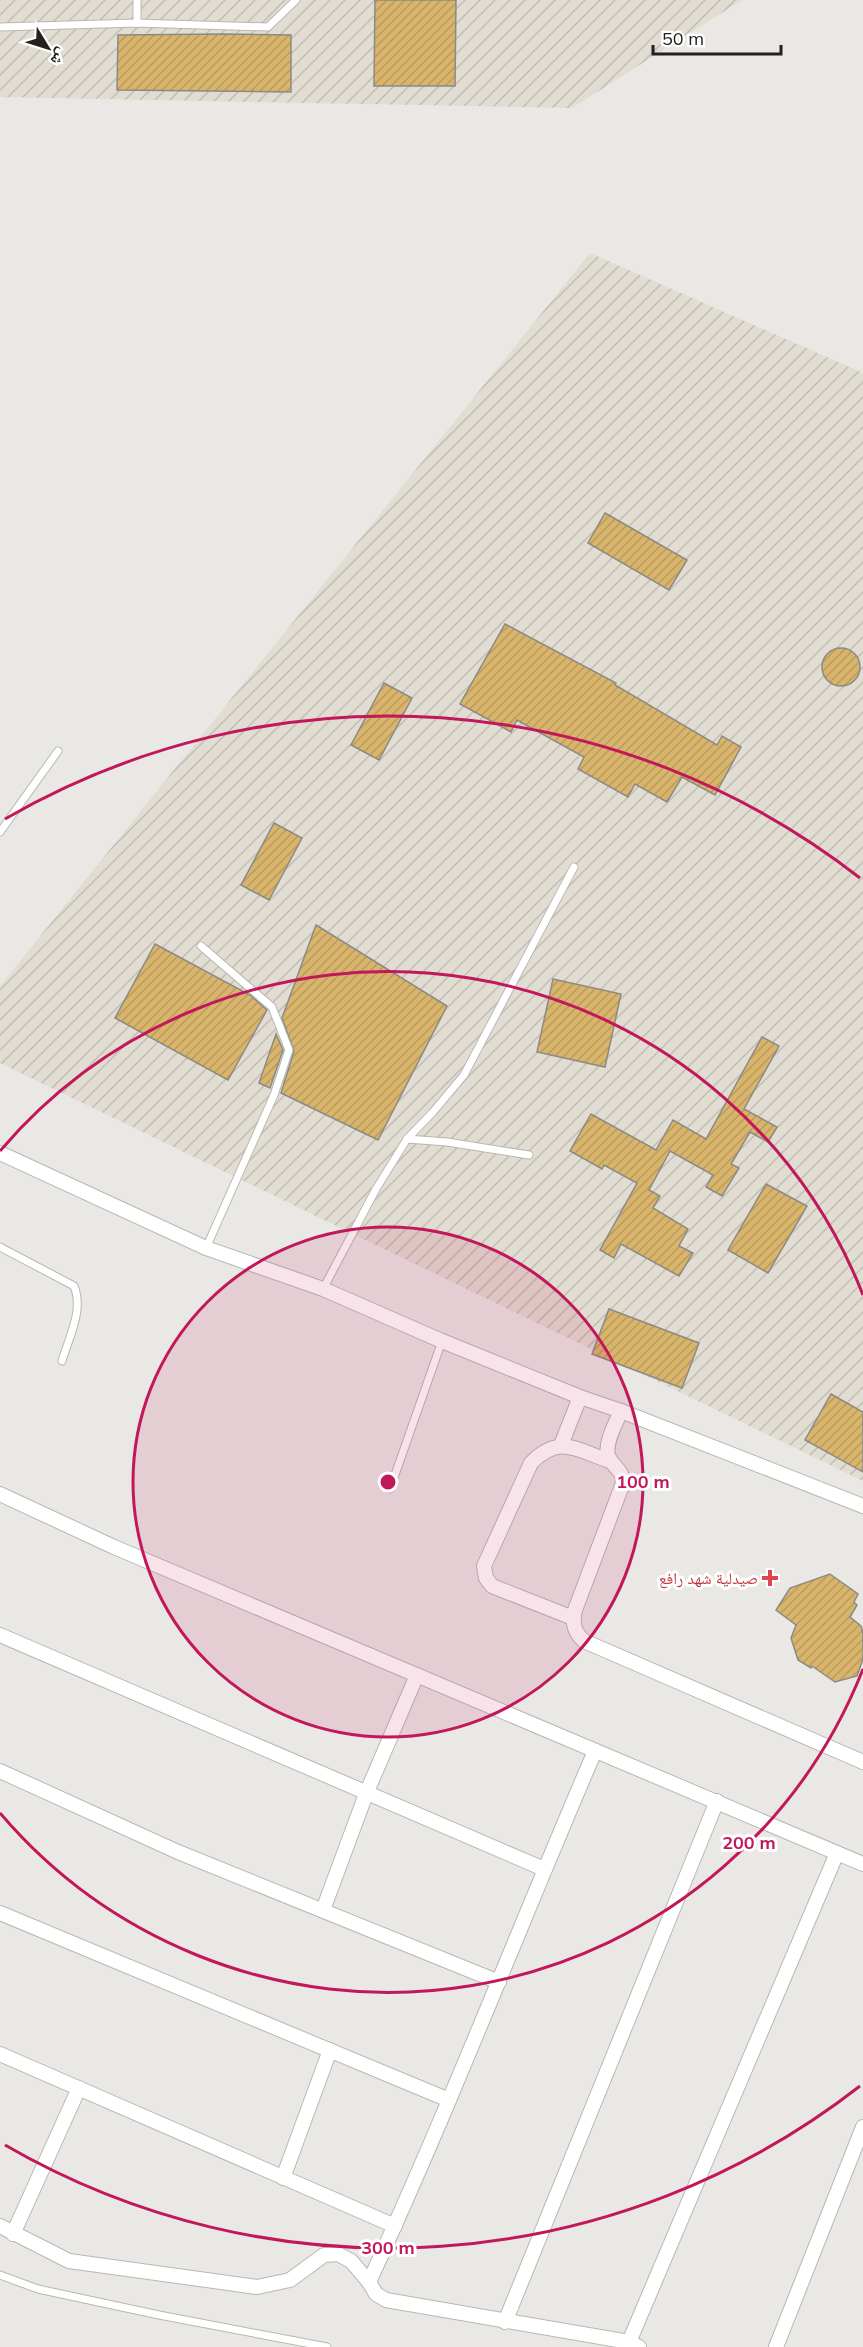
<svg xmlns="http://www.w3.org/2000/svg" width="863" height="2347" viewBox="0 0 863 2347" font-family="Mulish,'Noto Naskh Arabic',sans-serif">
	<defs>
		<pattern id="industrial-furrows" width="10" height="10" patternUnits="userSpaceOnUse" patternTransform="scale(1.5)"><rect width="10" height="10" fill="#e2ddd2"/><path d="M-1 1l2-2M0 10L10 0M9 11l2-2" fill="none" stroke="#c2bdb4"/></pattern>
		<pattern id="building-hatch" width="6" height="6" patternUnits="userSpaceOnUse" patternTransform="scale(1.5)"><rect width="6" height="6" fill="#d9b56c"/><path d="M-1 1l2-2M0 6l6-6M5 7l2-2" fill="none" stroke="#ba9b5d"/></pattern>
	</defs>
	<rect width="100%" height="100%" fill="#eae8e4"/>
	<g fill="url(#industrial-furrows)">
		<path d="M0,0h742l-170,108 -572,-11z"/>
		<path d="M590,253l273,120v1108l-863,-418v-77z"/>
	</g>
	<g fill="url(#building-hatch)" stroke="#8b8a86" stroke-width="1.5">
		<path d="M375,0h81l-1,86h-81z"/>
		<path d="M224,34l67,1v57l-174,-2 1,-55z"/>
		<path d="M605,513l82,47 -18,30 -81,-47z"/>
		<path d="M505,624l111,59 -1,2 102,60 5,-9 19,11 -26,48 -33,-18 -15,25 -32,-18 -7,13 -50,-28 6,-12 -67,-37 -6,12 -51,-28z"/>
		<circle cx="841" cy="667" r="19"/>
		<path d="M384,683l28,15 -33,62 -28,-15z"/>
		<path d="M274,823l28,15 -33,62 -28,-15z"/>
		<path d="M316,925l131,81 -69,134 -97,-47 13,-42 -12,-33z"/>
		<path d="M155,944l95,51 17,15 -39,70 -113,-62z"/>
		<path d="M553,979l68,15 -16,73 -68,-15z"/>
		<path d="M276,1034l7,16 -13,38 -11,-5z"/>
		<path d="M762,1037l17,9 -35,63 33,18 -9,15 -18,-10 -19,32 8,4 -17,28 -16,-9 7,-12 -43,-24 -21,39 11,6 -7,12 35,21 -9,17 14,7 -14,23 -58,-32 -7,14 -14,-8 37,-67 -33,-18 -2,4 -32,-18 21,-37 65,36 17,-30 33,19z"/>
		<path d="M766,1184l41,22 -39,67 -40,-23z"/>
		<path d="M609,1309l90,34 -17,45 -90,-34z"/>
		<path d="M831,1394l32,18v60l-58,-32z"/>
		<path d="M830,1574l28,20 -4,8 3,3 -7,12 11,9 2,7v26l-6,17 -22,6 -23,-16 -1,2 -13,-8 -7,-22 5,-13 -20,-15 14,-22z"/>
	</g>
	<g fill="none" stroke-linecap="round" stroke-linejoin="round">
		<g stroke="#b9b7b4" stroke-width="9">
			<g id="lane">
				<path d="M137,23v-23"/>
				<path d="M0,27l137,-4 131,4 28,-27"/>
				<path d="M0,832l58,-81"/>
				<path d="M201,946l71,61 17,43 -15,45 -68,153"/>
				<path d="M407,1139l40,3 82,13"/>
				<path d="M0,1247l74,39c10,24 -5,51 -12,75"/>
				<path d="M323,1289l53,-100 31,-50 26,-27 31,-37 110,-208"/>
				<path d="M390,1489l52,-148"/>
				<path d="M0,2275l38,14 121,26 168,32"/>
			</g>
		</g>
		<g stroke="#b9b7b4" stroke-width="16">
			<g id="street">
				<path d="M0,1153l206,95 117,41 119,52 138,56 41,14 242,95"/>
				<path d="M621,1411c-5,12 -18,34 -12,47 5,10 14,12 14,25l-48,127c-3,13 -1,22 9,31l279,121"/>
				<path d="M561,1445l19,-48"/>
				<path d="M0,1494l114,53 749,317"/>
				<path d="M573,1618l-81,-32 -6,-8 -2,-12 47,-103c29,-29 45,-13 79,-2"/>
				<path d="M0,1635l544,234"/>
				<path d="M0,1771l178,81 321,130"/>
				<path d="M323,1910l43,-116 51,-119"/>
				<path d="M0,1913l449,187"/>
				<path d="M0,2054l395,172"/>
				<path d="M283,2178l47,-128"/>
				<path d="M0,2226l69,35 188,26 33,-7 34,-25 14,-1 13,7 18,21 7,12 10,6 243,42 10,5"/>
				<path d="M13,2234l66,-146"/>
				<path d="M369,2282c81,-175 150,-355 226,-531"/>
				<path d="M505,2322l212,-521"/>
				<path d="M629,2342l208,-489"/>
				<path d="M776,2347l87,-220"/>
			</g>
		</g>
		<use href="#lane" stroke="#fff" stroke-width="7"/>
		<use href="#street" stroke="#fff" stroke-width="14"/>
	</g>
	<circle cx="388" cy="1482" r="255" fill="#c2185b" fill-opacity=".12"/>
	<g fill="none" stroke="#c2185b" stroke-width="3">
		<circle cx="388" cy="1482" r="255"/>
		<path d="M863 1669A510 510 0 0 1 0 1813M0 1151A510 510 0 0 1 863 1295"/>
		<path d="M860 2086A766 766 0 0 1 5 2145M5 819A766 766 0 0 1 860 878"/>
	</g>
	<path fill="#e0444e" stroke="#fff" stroke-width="2" d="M767 1569h6v6h6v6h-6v6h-6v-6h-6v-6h6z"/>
	<g text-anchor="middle" stroke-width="6" stroke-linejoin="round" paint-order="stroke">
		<g font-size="16" fill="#be3a42" stroke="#fff" text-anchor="end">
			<text x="758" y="1584">صيدلية شهد رافع</text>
		</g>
	</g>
	<circle cx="388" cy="1482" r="9" fill="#c2185b" stroke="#fff" stroke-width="3"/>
	<g font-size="18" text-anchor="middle" font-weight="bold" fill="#c2185b" stroke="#fff" stroke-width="6" stroke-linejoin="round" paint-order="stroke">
		<text x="643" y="1488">100 m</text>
		<text x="749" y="1849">200 m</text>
		<text x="388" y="2254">300 m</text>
	</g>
	<g transform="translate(48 48) rotate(128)" stroke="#ffffff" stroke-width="4.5" paint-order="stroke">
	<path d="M0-4.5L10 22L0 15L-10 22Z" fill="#222120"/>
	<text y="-9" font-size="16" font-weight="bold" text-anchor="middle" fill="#222120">ش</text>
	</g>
	<path d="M653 45v9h128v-9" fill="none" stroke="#222120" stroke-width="3"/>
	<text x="662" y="45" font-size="18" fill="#222120" stroke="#ffffff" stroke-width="4.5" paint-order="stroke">50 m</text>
</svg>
